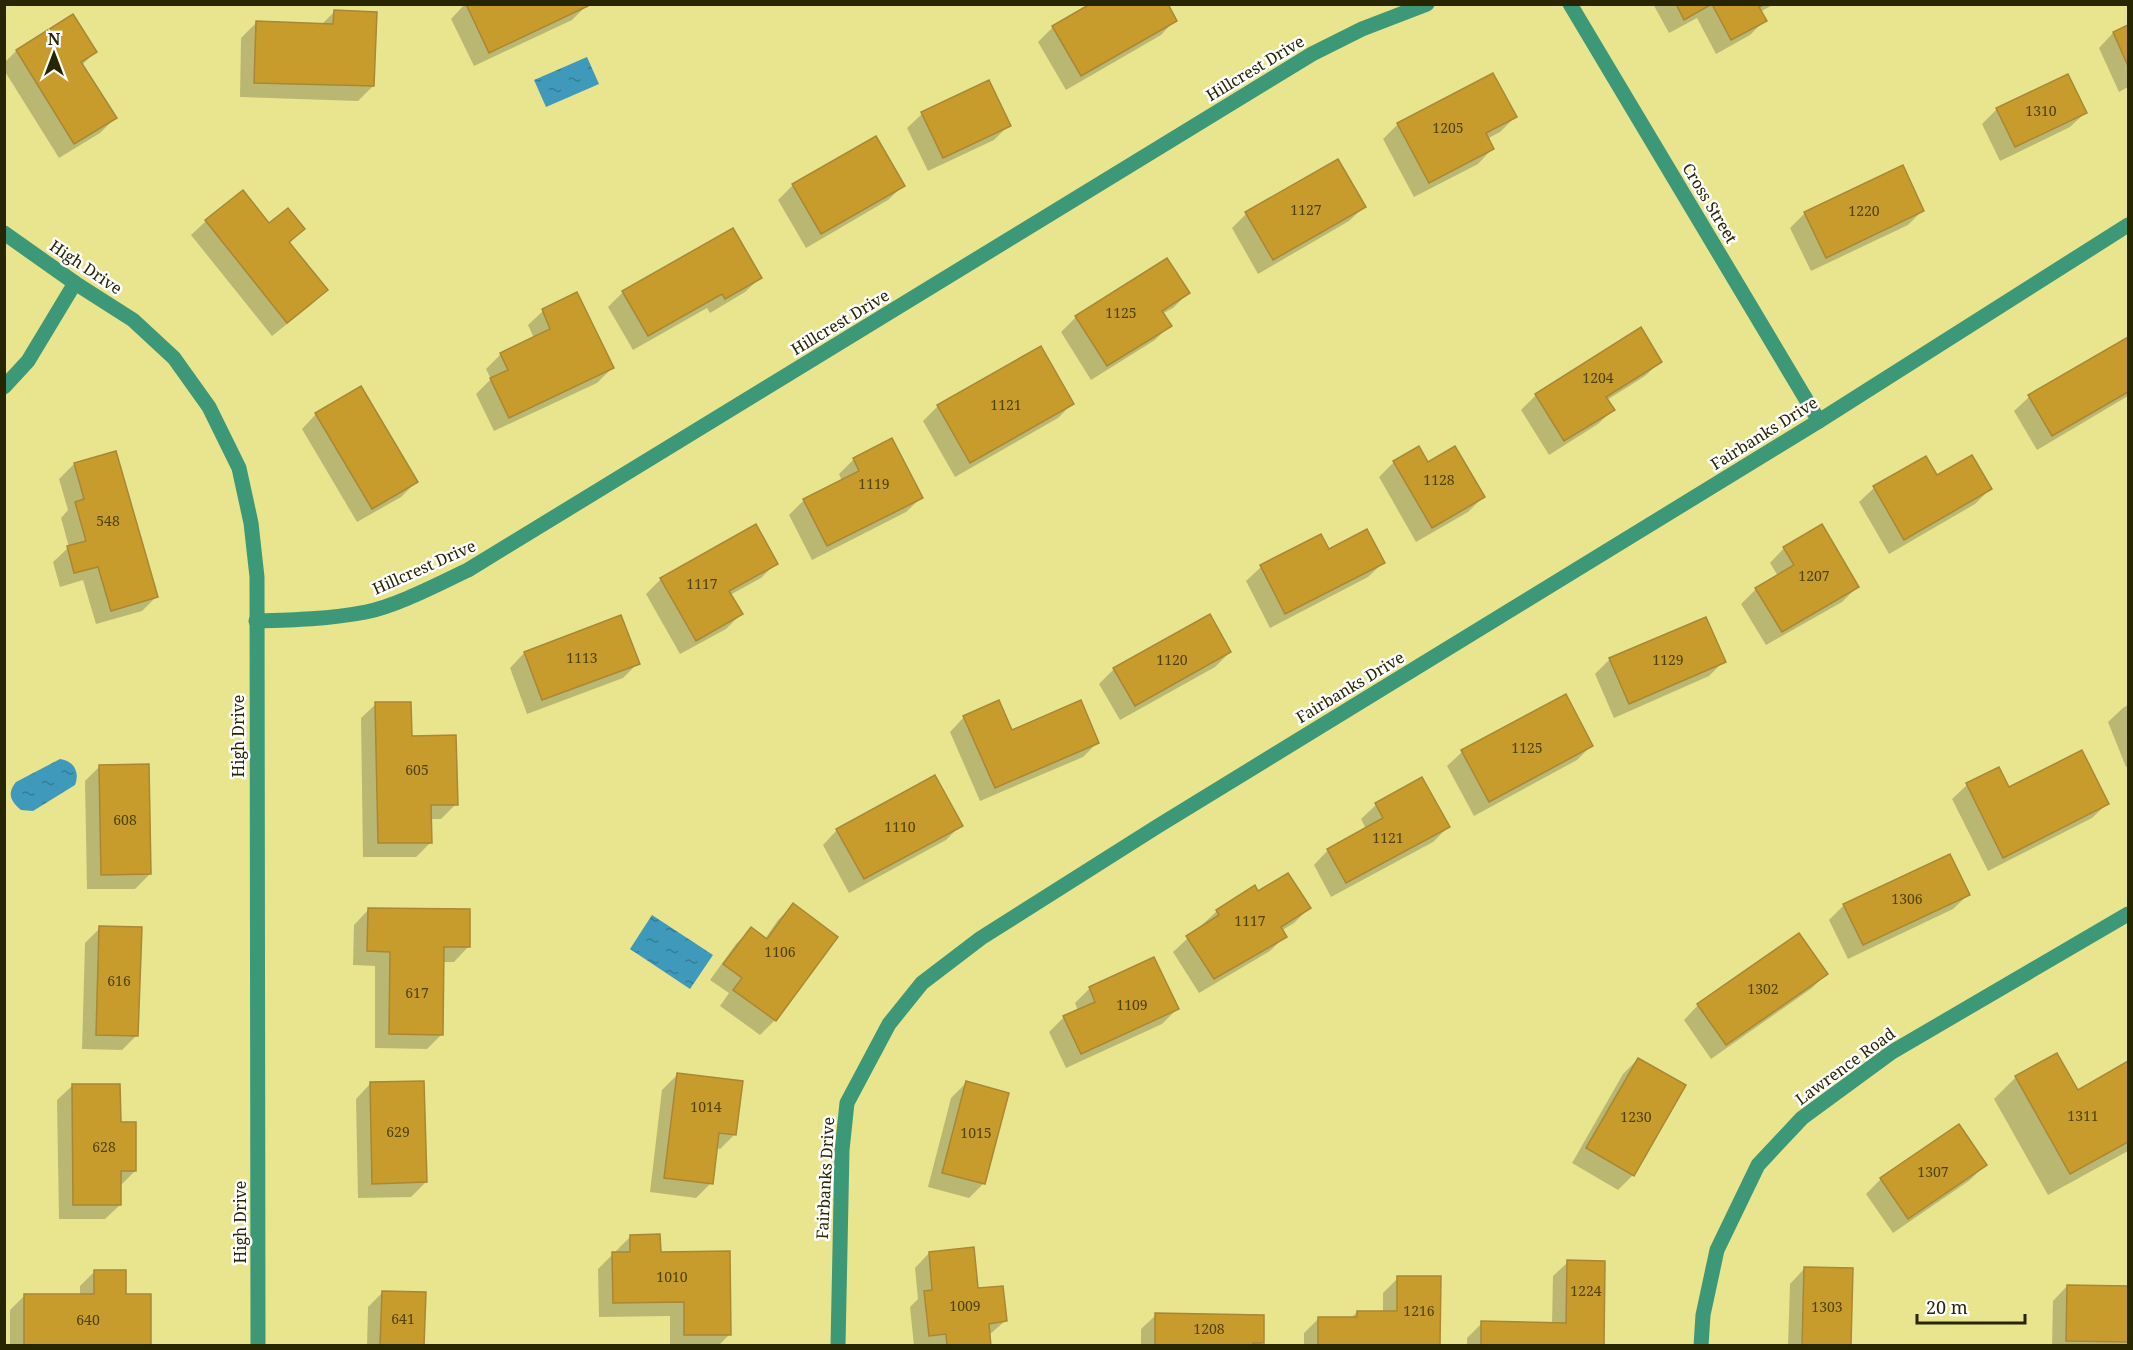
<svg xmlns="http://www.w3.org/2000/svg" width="2133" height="1350" viewBox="0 0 2133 1350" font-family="'Noto Serif',serif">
	<defs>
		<pattern id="water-ripples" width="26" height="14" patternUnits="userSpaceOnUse" patternTransform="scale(1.5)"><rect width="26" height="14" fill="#3e99bb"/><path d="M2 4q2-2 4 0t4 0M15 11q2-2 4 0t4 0" fill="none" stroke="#347d96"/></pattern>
	</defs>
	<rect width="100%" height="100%" fill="#e9e58f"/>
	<g fill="url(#water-ripples)">
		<path d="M587,57l12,27 -53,23 -12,-27z"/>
		<path d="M60,759c14,2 20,13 15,26l-42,26 -12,-1c-11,-9 -14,-17 -5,-28z"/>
		<path d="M652,915l61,40 -23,34 -60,-40z"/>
	</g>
	<g fill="#0003">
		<path d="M465,4h121l1,1 -15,15 -98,46 -23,-47z"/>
		<path d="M1653,4h121l-14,8 5,8 -15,15 -34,19 -19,-36 -28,15z"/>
		<path d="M334,12l39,74 -15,15 -118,-4 1,-59 15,-15 65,2z"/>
		<path d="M73,16l22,36 -13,13 33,53 -15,15 -41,25 -55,-88v-7l12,-12z"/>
		<path d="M1175,20l-14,15 -95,55 -28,-48 15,-15z"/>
		<path d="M2128,27v60l-9,5 -20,-44 14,-15z"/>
		<path d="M1997,109l88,4 -15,14 -70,34 -18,-37z"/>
		<path d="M922,114l87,11 -15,15 -66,31 -21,-43z"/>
		<path d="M1515,117l-15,15 -13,7 5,10 -14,15 -64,33 -31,-58 15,-15z"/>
		<path d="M793,185l110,1 -15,14 -82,48 -28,-48z"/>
		<path d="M1364,207l-15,14 -91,53 -26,-46 14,-14z"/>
		<path d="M1923,210l-15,15 -97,46 -21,-43 15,-15z"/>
		<path d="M206,221l97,8 -14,15 37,46 -15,15 -39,31 -81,-101z"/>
		<path d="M1167,260l21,33 -15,15 -11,6 8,11 -15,15 -64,40 -30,-48 15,-15z"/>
		<path d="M760,278l-15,14 -35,21 -3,-5 -74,42 -25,-43 15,-15z"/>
		<path d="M577,294l35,74 -15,15 -103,48 -18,-37 15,-15 -5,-10 15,-15 33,-16 -6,-13 15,-14z"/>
		<path d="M1640,329l20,33 -15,14 -38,24 6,10 -15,14 -49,31 -28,-45 15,-15z"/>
		<path d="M2128,339v57l-91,54 -23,-39 15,-14z"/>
		<path d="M1072,404l-14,14 -103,59 -32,-56 15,-15z"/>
		<path d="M316,414l100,68 -15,15 -44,25 -55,-93z"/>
		<path d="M891,440l30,58 -15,14 -94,48 -23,-45 15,-15 38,-19 -3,-7 15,-15z"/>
		<path d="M1419,448l8,16 56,33 -15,15 -52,30 -37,-65 15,-15z"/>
		<path d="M115,453l42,143 -15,15 -46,13 -13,-44 -23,7 -7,-25 16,-15 -8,-29 7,-8 -9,-31 15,-15z"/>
		<path d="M1926,458l11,19 53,12 -15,15 -86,50 -30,-52 15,-14z"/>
		<path d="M1784,548l73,39 -15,15 -76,43 -25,-41 15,-15 22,-13 -8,-13z"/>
		<path d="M776,563l-15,15 -31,17 11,19 -15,15 -46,25 -34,-60 15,-15z"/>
		<path d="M1383,563l-15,14 -98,51 -24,-47 15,-14z"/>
		<path d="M1230,652l-15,15 -95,53 -21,-36 15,-15z"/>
		<path d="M524,653l114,10 -15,15 -96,36 -17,-46z"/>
		<path d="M1610,659l114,2 -15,15 -95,42 -19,-44z"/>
		<path d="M1565,696l27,49 -15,15 -103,56 -27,-50 15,-14z"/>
		<path d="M376,704l34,33 46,67 -15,15h-11l1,23 -15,15h-53l-2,-139z"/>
		<path d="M2128,705v61l-2,1 -18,-45 15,-14z"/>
		<path d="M964,717l47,15 87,10 -15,15 -103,44 -30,-69z"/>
		<path d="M100,766l50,108 -15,15h-48l-2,-108z"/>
		<path d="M1998,769l11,20 98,15 -15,14 -104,53 -36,-72 15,-14z"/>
		<path d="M1422,779l26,48 -15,15 -102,55 -17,-32 14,-15 38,-21 -5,-10 15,-14z"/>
		<path d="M961,825l-15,15 -97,53 -26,-48 14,-15z"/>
		<path d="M1254,887l4,6 51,15 -15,15 -13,8 4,5 -15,15 -71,42 -26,-41 44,-41z"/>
		<path d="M1968,895l-15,14 -105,50 -19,-39 15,-15z"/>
		<path d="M793,905l43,32 -61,83 -15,15 -40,-29 9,-13 -19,-13 26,-36 15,-15 14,10 13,-19z"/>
		<path d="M368,910l100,37 -14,15h-11l-1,72 -15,15 -52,-1v-82l-22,-1 1,-40z"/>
		<path d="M100,928l37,107 -15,15 -40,-1 3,-106z"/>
		<path d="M1154,959l23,50 -15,15 -96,44 -17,-36 15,-15 14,-6 -3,-8 15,-15z"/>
		<path d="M1826,974l-14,14 -101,71 -27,-39 14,-15z"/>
		<path d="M1638,1059l-5,116 -15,15 -46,-27 51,-89z"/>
		<path d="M2128,1063v88l-80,44 -54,-96 22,-22 61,15z"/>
		<path d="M677,1075l58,59 -15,15 -4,-1 -5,35 -15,15 -46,-6 12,-102z"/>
		<path d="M966,1083l18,100 -15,15 -41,-11 23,-89z"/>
		<path d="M370,1084l56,98 -15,15 -53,1 -2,-99z"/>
		<path d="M72,1086l47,38 16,47 -15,15v19l-15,14h-46l-2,-119z"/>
		<path d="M1985,1165l-15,15 -77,53 -27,-39 15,-15z"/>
		<path d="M631,1236l28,18 71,80 -12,12h-48v-30l-71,1 -1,-48 15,-15h3v-3z"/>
		<path d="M929,1253l48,37 28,31 -17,15 1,10h-75l-4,-39 8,-8 -3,-31z"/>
		<path d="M1568,1262l34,84h-135v-8l15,-15 70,1 1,-48z"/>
		<path d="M1804,1269l45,75 -1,2h-60l2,-62z"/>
		<path d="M95,1271l30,25 24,50h-139v-36l15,-15 55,1v-10z"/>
		<path d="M1398,1278l41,68h-135v-13l15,-15h32l6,-6 26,1v-20z"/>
		<path d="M2067,1286l61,1v59h-76l1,-45z"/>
		<path d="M383,1292l39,54h-55l1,-39z"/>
		<path d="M1156,1315l106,28 -3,3h-118v-17z"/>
	</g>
	<g fill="#c79c2d" stroke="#a98735" stroke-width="1.5">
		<path d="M466,4h122v2l-99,47z"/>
		<path d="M1090,4h78l9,17 -96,55 -29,-50z"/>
		<path d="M1676,4h36l-28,16z"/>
		<path d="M1712,4h53l-6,3 8,14 -36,19z"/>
		<path d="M334,10l43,2 -3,74 -120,-3 2,-62 77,3z"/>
		<path d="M73,14l24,38 -16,10 36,56 -43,26 -58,-94z"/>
		<path d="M2128,25v41l-15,-34z"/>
		<path d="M1493,73l24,44 -31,16 8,16 -65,34 -32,-60z"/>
		<path d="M2068,74l19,39 -72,34 -19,-39z"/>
		<path d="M989,80l22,46 -68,32 -22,-46z"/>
		<path d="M876,136l29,50 -84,48 -29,-50z"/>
		<path d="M1338,159l28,48 -93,53 -28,-48z"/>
		<path d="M1903,165l21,46 -98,47 -22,-46z"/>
		<path d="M243,190l26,33 19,-15 17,21 -16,13 39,48 -41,33 -82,-103z"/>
		<path d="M733,228l29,50 -37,21 -3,-5 -74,42 -26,-45z"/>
		<path d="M1167,258l23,35 -28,18 10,15 -65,40 -32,-50z"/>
		<path d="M577,292l37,76 -105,50 -19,-40 18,-8 -8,-17 50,-24 -8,-20z"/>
		<path d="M1641,327l21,35 -56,35 9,13 -51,31 -29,-47z"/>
		<path d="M2128,337v55l-76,44 -24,-41z"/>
		<path d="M1041,346l33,58 -104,59 -33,-58z"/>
		<path d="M361,386l57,96 -46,27 -57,-96z"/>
		<path d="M892,438l31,60 -96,48 -24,-47 56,-28 -6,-13z"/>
		<path d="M1419,446l9,16 27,-16 30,51 -53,31 -39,-67z"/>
		<path d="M116,451l42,146 -47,14 -13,-44 -24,6 -7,-27 19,-5 -11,-39 9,-3 -10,-36z"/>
		<path d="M1972,455l20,34 -88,51 -31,-54 53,-30 11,19z"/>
		<path d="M756,524l22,40 -49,27 14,23 -47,27 -36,-63z"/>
		<path d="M1822,524l37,63 -77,45 -27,-44 39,-23 -11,-18z"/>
		<path d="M1367,529l18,34 -100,51 -25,-49 61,-31 8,15z"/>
		<path d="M1210,614l21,38 -96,54 -22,-38z"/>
		<path d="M621,615l19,49 -98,36 -18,-48z"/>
		<path d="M1706,617l20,45 -97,42 -20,-46z"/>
		<path d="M1566,694l27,52 -104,56 -28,-52z"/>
		<path d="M999,700l13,30 69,-30 18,43 -104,45 -32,-72z"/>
		<path d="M375,702h36l1,34 44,-1 2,70h-27l1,38h-54z"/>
		<path d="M2082,750l27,54 -106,54 -37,-75 33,-16 10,20z"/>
		<path d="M149,764l2,110 -50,1 -2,-110z"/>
		<path d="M935,775l28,51 -99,53 -28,-50z"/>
		<path d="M1422,777l28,50 -104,56 -19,-34 56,-31 -8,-15z"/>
		<path d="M1950,854l20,41 -107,50 -20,-41z"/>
		<path d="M1288,873l23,35 -30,19 6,10 -73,42 -28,-43 33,-21 -3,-5 39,-25 3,6z"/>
		<path d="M793,903l45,34 -62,84 -43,-31 9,-12 -19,-14 28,-37 16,12z"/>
		<path d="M368,908l102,1v38h-26l-1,88 -54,-1 1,-82 -23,-1z"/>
		<path d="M99,926l43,1 -4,109 -42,-1z"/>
		<path d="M1799,933l29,41 -102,71 -29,-41z"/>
		<path d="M1154,957l25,52 -98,45 -18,-38 32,-14 -6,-15z"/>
		<path d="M2057,1053l21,37 50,-29v81l-58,32 -55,-98z"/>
		<path d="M1638,1058l48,27 -52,91 -48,-28z"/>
		<path d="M677,1073l66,8 -7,54 -17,-2 -6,51 -49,-6z"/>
		<path d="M424,1081l3,101 -55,2 -2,-102z"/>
		<path d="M966,1081l43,12 -24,91 -43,-11z"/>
		<path d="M72,1084h48l1,38h15v49h-15v34h-48z"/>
		<path d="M1959,1124l28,41 -79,54 -28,-41z"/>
		<path d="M660,1234l1,18 69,-1 1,84h-47v-33l-71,1 -1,-51h18v-17z"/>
		<path d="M974,1247l4,41 25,-2 4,35 -18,3 2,22h-44l-1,-12 -17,2 -5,-45 8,-1 -3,-38z"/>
		<path d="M1567,1260l38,1 -1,85h-123v-25l85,2z"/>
		<path d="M1804,1267l49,1 -2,77 -49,1z"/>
		<path d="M94,1270h32v24h25v52h-127v-52h70z"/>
		<path d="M1397,1276h44l-1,70h-122v-29h39v-6h40z"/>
		<path d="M2067,1285l61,1v56l-62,-1z"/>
		<path d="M382,1291l44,1 -2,54h-44z"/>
		<path d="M1155,1313l109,2v28h-11v3h-98z"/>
	</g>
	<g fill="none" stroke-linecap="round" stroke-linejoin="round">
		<g stroke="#3d9877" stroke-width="15">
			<path d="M1570,4l249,417"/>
			<path d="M4,233l71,50 58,37 41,38 35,49 30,61 12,55 6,54 1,769"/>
			<path d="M4,387l24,-26 47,-78"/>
			<path d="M256,621c37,-1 74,-2 110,-9 33,-7 72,-28 102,-42l844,-516 50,-25 65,-25"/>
			<path d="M838,1346l4,-196 5,-47 42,-79 33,-41 59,-45 177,-112 661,-405 309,-196"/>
			<path d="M1701,1346l2,-31 14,-65 41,-85 44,-47 90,-66 236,-138"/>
		</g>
	</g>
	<g text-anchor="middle" stroke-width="5" stroke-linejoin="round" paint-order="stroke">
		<g font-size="14" fill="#50430c">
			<text x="2041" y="116">1310</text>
			<text x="1448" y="133">1205</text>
			<text x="1306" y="215">1127</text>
			<text x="1864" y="216">1220</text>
			<text x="1121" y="318">1125</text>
			<text x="1598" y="383">1204</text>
			<text x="1006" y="410">1121</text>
			<text x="1439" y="485">1128</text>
			<text x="874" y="489">1119</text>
			<text x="108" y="526">548</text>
			<text x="1814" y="581">1207</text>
			<text x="702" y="589">1117</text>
			<text x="582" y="663">1113</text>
			<text x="1172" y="665">1120</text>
			<text x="1668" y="665">1129</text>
			<text x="1527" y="753">1125</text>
			<text x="417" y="775">605</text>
			<text x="125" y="825">608</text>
			<text x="900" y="832">1110</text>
			<text x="1388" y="843">1121</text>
			<text x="1907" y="904">1306</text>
			<text x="1250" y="926">1117</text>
			<text x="780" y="957">1106</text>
			<text x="119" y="986">616</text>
			<text x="1763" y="994">1302</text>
			<text x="417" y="998">617</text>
			<text x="1132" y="1010">1109</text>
			<text x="706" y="1112">1014</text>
			<text x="2083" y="1121">1311</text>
			<text x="1636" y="1122">1230</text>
			<text x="398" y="1137">629</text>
			<text x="976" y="1138">1015</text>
			<text x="104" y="1152">628</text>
			<text x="1933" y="1177">1307</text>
			<text x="672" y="1282">1010</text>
			<text x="1586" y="1296">1224</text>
			<text x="965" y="1311">1009</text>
			<text x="1827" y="1312">1303</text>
			<text x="1419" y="1316">1216</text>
			<text x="403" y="1324">641</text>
			<text x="88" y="1325">640</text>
			<text x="1209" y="1334">1208</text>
		</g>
		<g font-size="16" fill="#282501" stroke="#fff">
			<text transform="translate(1255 68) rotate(-31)" y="6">Hillcrest Drive</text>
			<text transform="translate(1710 203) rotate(59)" y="6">Cross Street</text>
			<text transform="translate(86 267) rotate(34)" y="6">High Drive</text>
			<text transform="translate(840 322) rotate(-31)" y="6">Hillcrest Drive</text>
			<text transform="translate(1764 433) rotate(-32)" y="6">Fairbanks Drive</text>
			<text transform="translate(424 567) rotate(-24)" y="6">Hillcrest Drive</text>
			<text transform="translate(1350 687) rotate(-31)" y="6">Fairbanks Drive</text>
			<text transform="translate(238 736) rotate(-90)" y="6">High Drive</text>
			<text transform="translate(1845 1066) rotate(-36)" y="6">Lawrence Road</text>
			<text transform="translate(825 1178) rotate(-87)" y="6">Fairbanks Drive</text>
			<text transform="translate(240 1222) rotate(-90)" y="6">High Drive</text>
		</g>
	</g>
	<rect width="2133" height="1350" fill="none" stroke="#282501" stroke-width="12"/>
	<g transform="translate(54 54)" stroke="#ffffff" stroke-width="4.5" paint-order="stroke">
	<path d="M0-4.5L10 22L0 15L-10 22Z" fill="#282501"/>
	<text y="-9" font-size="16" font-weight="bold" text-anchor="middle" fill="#282501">N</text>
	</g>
	<path d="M1917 1314v9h108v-9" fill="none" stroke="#282501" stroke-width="3"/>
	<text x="1926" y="1314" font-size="18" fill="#282501" stroke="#ffffff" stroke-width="4.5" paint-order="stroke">20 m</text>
</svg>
